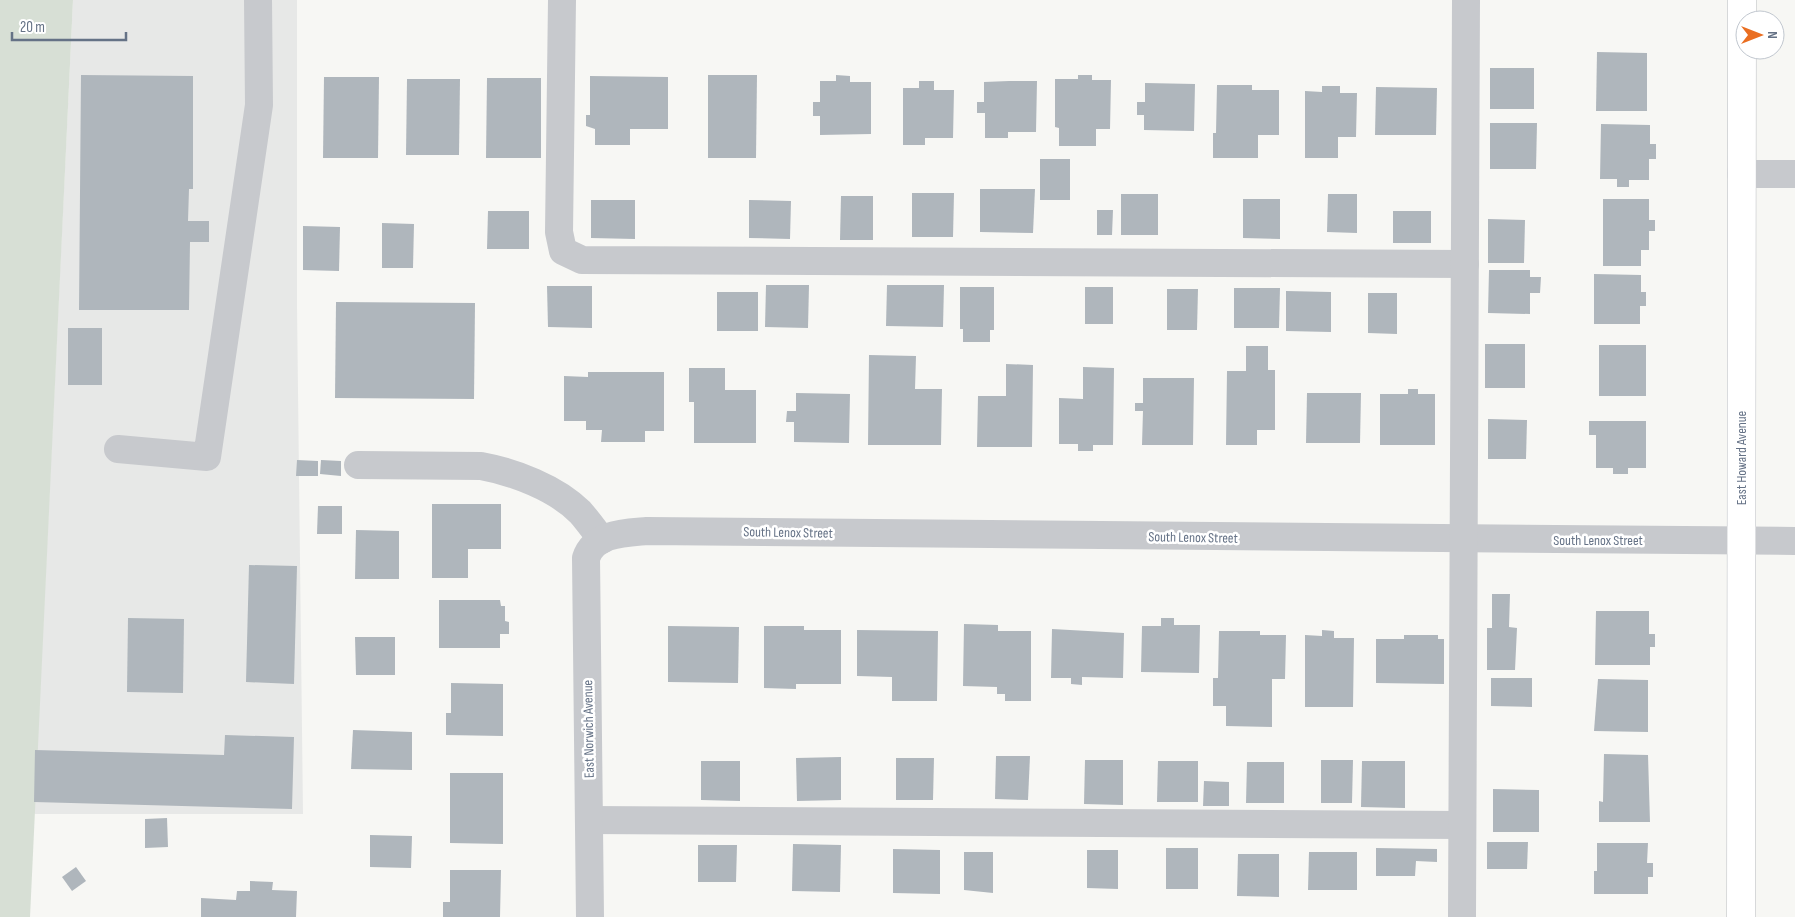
<svg xmlns="http://www.w3.org/2000/svg" width="1795" height="917" viewBox="0 0 1795 917" font-family="'Sofia Sans Condensed',sans-serif">
	<rect width="100%" height="100%" fill="#f7f7f4"/>
	<path fill="#e7e8e7" d="M73,0h224v306l6,508h-269z"/>
	<path fill="#d7dfd5" d="M0,0h73l-43,917h-30z"/>
	<g fill="#afb6bc">
		<path d="M1597,52l50,1v58h-51z"/>
		<rect x="1490" y="68" width="44" height="41"/>
		<path d="M81,75l112,1v113h-4l-1,32h21v21h-19l-1,68h-110z"/>
		<path d="M708,75h49l-1,83h-48z"/>
		<path d="M836,75l14,1v6h21v52l-51,1v-19h-7v-14h7v-21h16z"/>
		<path d="M1078,75h14v5h19l-1,49h-14v17h-37v-18l-4,-1v-48h23z"/>
		<path d="M590,76l78,1v52h-38v16h-35v-16l-9,-3v-11h4z"/>
		<path d="M324,77h55l-1,81h-55z"/>
		<path d="M487,78h54v80h-55z"/>
		<path d="M407,79h53l-1,76h-53z"/>
		<path d="M919,81h15v9h20l-1,48h-28v7h-22v-57h16z"/>
		<path d="M1009,81h28l-1,51h-28v6h-23v-25h-8v-11h7v-20z"/>
		<path d="M1145,83l50,1 -1,47 -50,-1v-15h-7v-13h8z"/>
		<path d="M1217,85h35v5h27v45h-21v23h-45v-25h3z"/>
		<path d="M1322,86h18v7h17l-1,44h-18v21h-33v-67l17,1z"/>
		<path d="M1376,87l61,1 -1,47h-61z"/>
		<path d="M1490,123h47l-1,46h-46z"/>
		<path d="M1601,124l49,1v19h6v15h-7v21h-20v7h-12v-8h-17z"/>
		<rect x="1040" y="159" width="30" height="41"/>
		<path d="M980,189h55l-2,44 -53,-1z"/>
		<path d="M912,193h42l-1,44h-41z"/>
		<rect x="1121" y="194" width="37" height="41"/>
		<path d="M1328,194h29v39l-30,-1z"/>
		<path d="M841,196h32v44h-33z"/>
		<path d="M1243,199h37v40l-37,-1z"/>
		<path d="M1603,199h46v21h6v11h-6v19h-8v16h-38z"/>
		<path d="M591,200h44v39l-44,-1z"/>
		<path d="M749,200l42,1 -1,38 -41,-1z"/>
		<path d="M1097,210h16l-1,25h-15z"/>
		<path d="M488,211h41v38h-42z"/>
		<rect x="1393" y="211" width="38" height="32"/>
		<path d="M1488,219l37,1 -1,43h-36z"/>
		<path d="M382,223l32,1 -1,44h-31z"/>
		<path d="M303,226l37,1 -1,44 -36,-1z"/>
		<path d="M1489,270h41v7h11l-1,16h-10v21l-42,-1z"/>
		<path d="M1594,274l47,1v17h5v14h-6v18h-46z"/>
		<path d="M766,285h43l-1,43 -43,-1z"/>
		<path d="M887,285h57l-1,42 -57,-1z"/>
		<path d="M547,286h45v42l-44,-1z"/>
		<path d="M960,287h34v43h-4v12h-27v-13h-3z"/>
		<rect x="1085" y="287" width="28" height="37"/>
		<path d="M1234,288h46l-1,40h-45z"/>
		<path d="M1167,289h31l-1,41h-30z"/>
		<path d="M1286,291l45,1v40l-45,-1z"/>
		<rect x="717" y="292" width="41" height="39"/>
		<path d="M1368,293h29v41l-29,-1z"/>
		<path d="M336,302l139,1 -1,96 -139,-1z"/>
		<rect x="68" y="328" width="34" height="57"/>
		<rect x="1485" y="344" width="40" height="44"/>
		<rect x="1599" y="345" width="47" height="51"/>
		<path d="M1246,346h22v24h7v60h-18v15h-31l1,-74h19z"/>
		<path d="M869,355l47,1 -1,33h27l-1,56h-73z"/>
		<path d="M1006,364l27,1 -1,82h-55l1,-51h28z"/>
		<path d="M1083,367l31,1 -1,77h-20v6h-15v-7h-19v-46l24,1z"/>
		<path d="M689,368h36v22h31v53h-62v-41h-5z"/>
		<path d="M588,372h76v59h-19v11h-44l1,-12h-16v-9h-22v-45l24,1z"/>
		<path d="M1143,378h51l-1,67h-51l1,-34h-8v-8h8z"/>
		<path d="M1408,389h10v5h17v51h-55v-51h28z"/>
		<path d="M796,393l54,1 -1,49 -55,-1v-20h-8l1,-11h9z"/>
		<path d="M1307,393h54l-1,50h-54z"/>
		<path d="M1488,419l39,1 -1,39h-38z"/>
		<path d="M1589,421h57v47h-18v6h-15v-6h-17v-33h-7z"/>
		<path d="M297,460l21,1v15h-22z"/>
		<path d="M321,460l20,1v15l-21,-2z"/>
		<path d="M432,504h69v45h-33v29h-36z"/>
		<path d="M318,506h24v28h-25z"/>
		<path d="M356,530l43,1v48h-44z"/>
		<path d="M249,565l48,1 -3,118 -48,-2z"/>
		<path d="M1492,594h18l-1,33 8,1 -2,42h-28v-42h5z"/>
		<path d="M439,600h61l1,6h4v15l4,1v12h-9v14h-61z"/>
		<path d="M1596,611h53v23h6v13h-5v18h-55z"/>
		<path d="M128,618l56,1 -1,74 -56,-1z"/>
		<path d="M1161,618h13v7h26l-1,48 -58,-1 1,-46h19z"/>
		<path d="M964,624l34,1v6h33v70h-26v-7h-8v-7l-34,-1z"/>
		<path d="M668,626l71,1 -1,56 -70,-1z"/>
		<path d="M764,626h40v4h37v54h-45v5l-32,-1z"/>
		<path d="M1052,629l72,4 -1,45 -41,-1v8l-11,-1v-6h-20z"/>
		<path d="M857,630l81,1 -1,70h-45v-24l-35,-1z"/>
		<path d="M1322,630l12,1v7h20l-1,69h-48v-72l17,1z"/>
		<path d="M1219,631h41v4h26l-1,44h-13v48l-46,-1v-20h-13v-28h5z"/>
		<path d="M1404,635h34v4h6v45l-68,-1v-44h28z"/>
		<path d="M355,637h40v38h-39z"/>
		<path d="M1491,678h41v29l-41,-1z"/>
		<path d="M1598,679l50,1v52l-54,-1z"/>
		<path d="M451,683l52,1v52l-57,-1v-22h5z"/>
		<path d="M353,730l59,2v38l-61,-1z"/>
		<path d="M225,735l69,2 -2,72 -258,-7 1,-52 189,5z"/>
		<path d="M1604,754l44,1 2,67h-51v-21l4,1z"/>
		<path d="M996,756h34l-2,44 -33,-1z"/>
		<path d="M841,757v43l-44,1 -1,-43z"/>
		<path d="M896,758h38l-1,42h-37z"/>
		<path d="M1085,760h38v45l-39,-1z"/>
		<path d="M1321,760h32l-1,43h-31z"/>
		<path d="M701,761h39v40l-39,-1z"/>
		<path d="M1158,761h40v41h-41z"/>
		<path d="M1362,761h43v47l-44,-1z"/>
		<path d="M1247,762h37v41h-38z"/>
		<path d="M450,773h53v71l-53,-1z"/>
		<path d="M1204,781l25,1v24h-26z"/>
		<path d="M1493,789l46,1v42h-46z"/>
		<path d="M167,818l1,29 -23,1v-29z"/>
		<path d="M370,835l42,1 -1,32 -41,-1z"/>
		<path d="M1487,842h41l-1,27h-40z"/>
		<path d="M1597,843h51l-1,20h6v14h-5v17h-54v-23h3z"/>
		<path d="M793,844l48,1 -1,47 -48,-1z"/>
		<path d="M698,845h39l-1,37h-38z"/>
		<rect x="1166" y="848" width="32" height="41"/>
		<path d="M1376,848l61,1v13l-21,-1 -1,15h-39z"/>
		<path d="M893,849l47,1v44l-47,-1z"/>
		<path d="M1087,850h31v39l-31,-1z"/>
		<path d="M964,852h29v41l-29,-3z"/>
		<path d="M1309,852h48v38h-49z"/>
		<path d="M1238,854h41v43l-42,-1z"/>
		<path d="M76,867l10,14 -14,10 -10,-14z"/>
		<path d="M450,870h51l-1,47h-57v-15h7z"/>
		<path d="M250,881l23,1 -1,8 25,1 -1,26h-95v-19l35,2 1,-9h13z"/>
	</g>
	<g fill="none" stroke-linecap="round" stroke-linejoin="round">
		<g stroke="#b9bcc0" stroke-width="29">
			<path id="major" d="M1741,917l1,-917"/>
		</g>
		<g stroke="#c7c9cd" stroke-width="28">
			<path d="M562,0l-3,232 4,19 19,9 883,4"/>
			<path d="M1741,174h54"/>
			<path d="M118,449l89,8 52,-352 -1,-105"/>
			<path d="M358,465l123,1c33,6 75,22 99,46 8,9 15,19 22,28"/>
			<path d="M589,820l873,5"/>
			<path d="M590,917l-4,-359c8,-25 39,-25 61,-27l1148,10"/>
			<path d="M1462,917l4,-917"/>
		</g>
		<use href="#major" stroke="#fff" stroke-width="28"/>
	</g>
	<g text-anchor="middle" stroke-width="5" stroke-linejoin="round" paint-order="stroke">
		<g font-size="14" fill="#657286" stroke="#fff">
			<text transform="translate(1741 458) rotate(-90)" y="5">East Howard Avenue</text>
			<text transform="translate(788 532) rotate(1)" y="5">South Lenox Street</text>
			<text transform="translate(1193 537) rotate(1)" y="5">South Lenox Street</text>
			<text x="1598" y="545">South Lenox Street</text>
			<text transform="translate(588 729) rotate(-91)" y="5">East Norwich Avenue</text>
		</g>
	</g>
	<g transform="translate(1760 35) rotate(90)"><circle r="24" fill="#ffffff" stroke="#c1c7cf"/>
	<path d="M0-4L9 19L0 12L-9 19Z" fill="#ea6e21"/>
	<text y="-8" font-size="14" font-weight="bold" text-anchor="middle" fill="#657286">N</text>
	</g>
	<path d="M12 32v8h114v-8" fill="none" stroke="#657286" stroke-width="2.5"/>
	<text x="20" y="32" font-size="15" fill="#657286" stroke="#ffffff" stroke-width="4" paint-order="stroke">20 m</text>
</svg>
